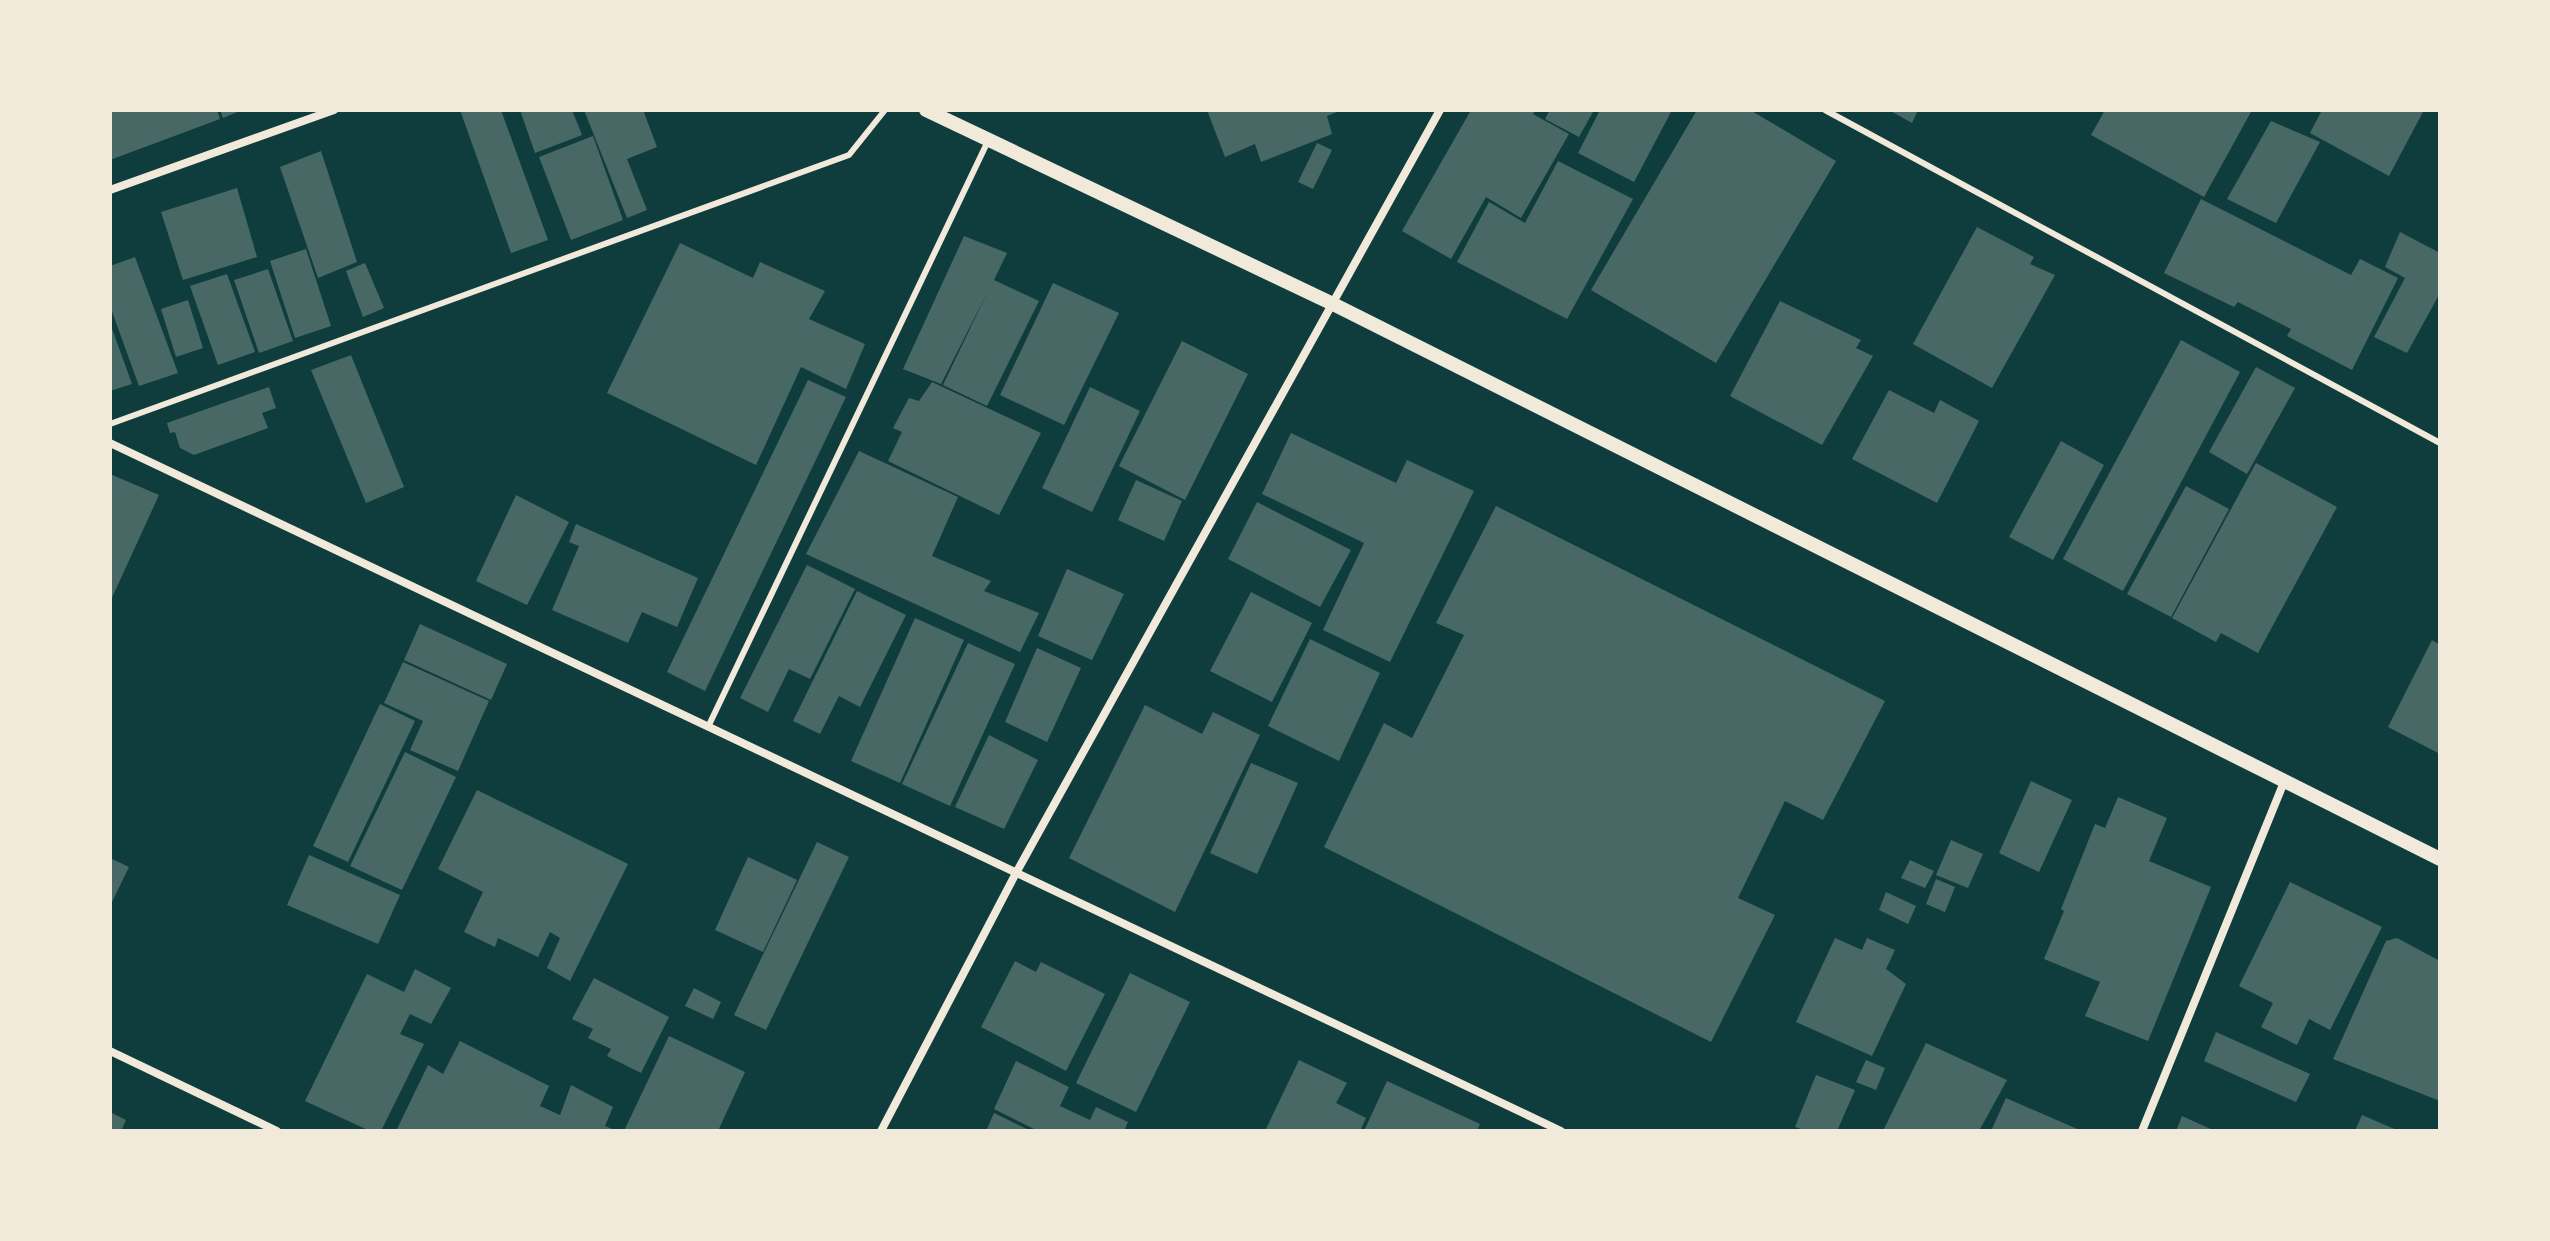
<svg xmlns="http://www.w3.org/2000/svg" width="2550" height="1241" viewBox="0 0 2550 1241" font-family="'PT Sans Narrow',sans-serif">
	<rect width="100%" height="100%" fill="#0f3d3e"/>
	<g fill="#486865">
		<path d="M110,110h107l3,9 -110,41z"/>
		<path d="M220,110h22l-19,8z"/>
		<path d="M460,110h41l47,130 -37,13z"/>
		<path d="M520,110h52l10,25 -47,18z"/>
		<path d="M584,110h59l14,37 -30,12 20,51 -20,8z"/>
		<path d="M1207,110h135l-15,6 5,18 -71,28 -6,-18 -30,13z"/>
		<path d="M1471,110h64l-2,4 36,20 -48,84 -35,-21 -35,62 -49,-28z"/>
		<path d="M1550,110h44l-15,27 -34,-18z"/>
		<path d="M1600,110h72l-38,72 -56,-29z"/>
		<path d="M1697,110h53l86,51 -120,202 -125,-73z"/>
		<path d="M1889,110h29l-6,13z"/>
		<path d="M2105,110h147l-48,87 -113,-62z"/>
		<path d="M2322,110h102l-35,66 -79,-43z"/>
		<path d="M2271,121l49,21 -44,81 -49,-24z"/>
		<path d="M593,136l30,84 -52,20 -32,-83z"/>
		<path d="M1317,143l15,7 -19,39 -15,-7z"/>
		<path d="M321,151l36,111 -39,16 -38,-111z"/>
		<path d="M1558,161l75,38 -66,120 -110,-57 32,-60 36,21z"/>
		<path d="M237,188l20,69 -74,23 -22,-68z"/>
		<path d="M2201,199l150,76 9,-16 38,19 -46,92 -65,-34 4,-7 -53,-27 -4,5 -70,-34z"/>
		<path d="M1977,227l57,30 -4,7 25,11 -63,113 -79,-44z"/>
		<path d="M2400,232l40,21v40l-33,60 -33,-16 31,-59 -20,-11z"/>
		<path d="M964,236l43,17 -13,27 45,21 -52,105 -44,-21 45,-94 -47,93 -38,-15z"/>
		<path d="M680,243l73,35 7,-16 65,29 -16,28 56,25 -19,45 -45,-22 -45,98 -149,-72z"/>
		<path d="M306,249l25,77 -36,12 -25,-77z"/>
		<path d="M135,257l43,116 -39,13 -29,-80v-40z"/>
		<path d="M365,263l19,45 -21,9 -17,-46z"/>
		<path d="M268,269l25,72 -34,12 -25,-73z"/>
		<path d="M227,274l28,78 -37,13 -28,-79z"/>
		<path d="M1053,283l66,30 -55,112 -64,-30z"/>
		<path d="M188,300l15,48 -27,9 -15,-48z"/>
		<path d="M1780,301l81,39 -5,8 17,8 -51,89 -92,-49z"/>
		<path d="M110,323l22,61 -22,7z"/>
		<path d="M2181,340l59,32 -117,219 -60,-32z"/>
		<path d="M1182,341l66,33 -63,126 -66,-34z"/>
		<path d="M351,355l53,132 -38,16 -55,-133z"/>
		<path d="M2256,367l39,21 -48,86 -38,-22z"/>
		<path d="M808,380l38,17 -141,294 -38,-19z"/>
		<path d="M932,382l109,51 -42,82 -111,-54 14,-29 -9,-4 16,-30 10,3z"/>
		<path d="M269,387l7,21 -14,5 6,15 -74,27 -14,-7 -5,-16 -5,1 -3,-10z"/>
		<path d="M1090,387l50,24 -48,101 -50,-24z"/>
		<path d="M1889,390l45,23 6,-13 39,21 -42,82 -85,-44z"/>
		<path d="M1291,433l105,50 11,-23 67,31 -84,171 -67,-32 41,-87 -102,-49z"/>
		<path d="M2061,441l43,24 -51,95 -44,-23z"/>
		<path d="M859,451l99,46 -26,59 59,25 -7,10 55,22 -19,39 -214,-98z"/>
		<path d="M2256,463l81,44 -79,146 -37,-20 -5,9 -44,-24z"/>
		<path d="M110,474l49,21 -49,107z"/>
		<path d="M1136,480l46,21 -18,40 -46,-21z"/>
		<path d="M2186,486l43,23 -58,108 -44,-23z"/>
		<path d="M516,495l53,27 -42,83 -51,-24z"/>
		<path d="M1257,502l94,48 -31,57 -92,-48z"/>
		<path d="M1496,506l389,195 -62,119 -38,-19 -47,97 37,17 -64,127 -387,-195 60,-124 28,15 52,-103 -28,-12z"/>
		<path d="M576,524l122,54 -21,49 -35,-15 -14,31 -76,-33 27,-64 -10,-4z"/>
		<path d="M807,565l48,24 -45,90 -21,-10 -21,43 -28,-14z"/>
		<path d="M1067,569l57,25 -32,66 -54,-24z"/>
		<path d="M857,591l49,24 -46,92 -21,-11 -19,38 -27,-13z"/>
		<path d="M1251,592l61,31 -40,79 -62,-31z"/>
		<path d="M915,618l49,22 -64,143 -49,-22z"/>
		<path d="M420,624l87,40 -16,36 -87,-40z"/>
		<path d="M1310,639l70,34 -41,88 -71,-35z"/>
		<path d="M2432,640l8,5v109l-52,-27z"/>
		<path d="M968,643l47,21 -65,142 -48,-22z"/>
		<path d="M1037,648l44,20 -34,74 -42,-20z"/>
		<path d="M403,662l86,39 -31,70 -48,-21 13,-29 -39,-18z"/>
		<path d="M380,704l35,17 -67,141 -35,-16z"/>
		<path d="M1145,705l57,29 11,-22 47,23 -85,177 -106,-54z"/>
		<path d="M989,735l49,25 -34,69 -49,-22z"/>
		<path d="M405,752l51,25 -54,113 -52,-24z"/>
		<path d="M1251,763l47,20 -41,91 -47,-21z"/>
		<path d="M2031,781l41,19 -33,72 -40,-19z"/>
		<path d="M477,790l151,74 -58,117 -23,-13 13,-30 -10,-6 -12,25 -40,-19 -3,9 -31,-15 19,-40 -45,-23z"/>
		<path d="M2118,797l49,21 -18,43 62,26 -63,154 -63,-25 15,-34 -56,-23 20,-48 -3,-2 34,-85 10,4z"/>
		<path d="M1951,840l32,14 -15,34 -32,-13z"/>
		<path d="M817,842l32,15 -83,173 -32,-15z"/>
		<path d="M309,855l91,40 -22,49 -91,-39z"/>
		<path d="M748,857l49,23 -34,72 -48,-22z"/>
		<path d="M110,858l19,9 -19,39z"/>
		<path d="M1910,860l24,11 -9,17 -24,-10z"/>
		<path d="M1936,879l19,8 -10,25 -19,-8z"/>
		<path d="M2290,882l92,45 -52,103 -21,-11 -12,26 -36,-18 12,-24 -34,-17z"/>
		<path d="M1886,892l30,14 -8,18 -29,-14z"/>
		<path d="M1835,938l27,12 5,-12 28,12 -9,19 20,15 -34,72 -76,-34z"/>
		<path d="M2397,938l43,23v140l-107,-42 53,-118z"/>
		<path d="M1015,961l21,11 5,-10 64,32 -39,77 -85,-44z"/>
		<path d="M415,969l36,19 -20,36 -21,-10 -10,20 24,10 -43,87h-11l-65,-30 62,-127 37,18z"/>
		<path d="M1130,973l60,29 -54,110 -60,-29z"/>
		<path d="M594,978l75,39 -28,56 -34,-17 4,-7 -23,-11 5,-9 -21,-10z"/>
		<path d="M694,988l27,14 -8,17 -28,-13z"/>
		<path d="M2216,1032l94,42 -14,28 -92,-41z"/>
		<path d="M669,1036l76,36 -27,59h-94z"/>
		<path d="M460,1041l89,45 -9,20 20,9 11,-30 42,22 -8,19 12,5h-221l32,-66 15,9z"/>
		<path d="M1926,1043l81,37 -28,51h-96z"/>
		<path d="M1299,1060l48,23 -11,20 30,15 -6,13h-95z"/>
		<path d="M1866,1060l19,8 -9,22 -20,-8z"/>
		<path d="M1016,1061l53,26 -9,19 30,14 6,-13 32,15 -4,9h-86l-44,-22z"/>
		<path d="M1816,1075l39,15 -18,41h-30l-12,-4z"/>
		<path d="M1387,1081l93,43 -3,7h-113z"/>
		<path d="M2006,1098l76,33h-91z"/>
		<path d="M110,1112l16,8 -5,11h-11z"/>
		<path d="M994,1113l37,18h-45z"/>
		<path d="M2362,1115l37,16h-44z"/>
		<path d="M2182,1116l33,15h-39z"/>
	</g>
	<g fill="none" stroke-linecap="round" stroke-linejoin="round">
		<g stroke="#f1e9da" stroke-width="6">
			<path d="M1825,110l615,333"/>
			<path d="M110,424l739,-269 36,-45"/>
			<path d="M708,727l280,-586"/>
		</g>
		<g stroke="#f1e9da" stroke-width="8">
			<path d="M110,190l224,-80"/>
			<path d="M110,443l1451,688"/>
			<path d="M110,1051l167,80"/>
			<path d="M881,1131l135,-258 424,-763"/>
			<path d="M2142,1131l142,-349"/>
		</g>
		<path stroke="#f1e9da" stroke-width="14" d="M926,110l407,194 1107,555"/>
	</g>
	<rect width="2550" height="1241" fill="none" stroke="#f1e9da" stroke-width="224"/>
</svg>
